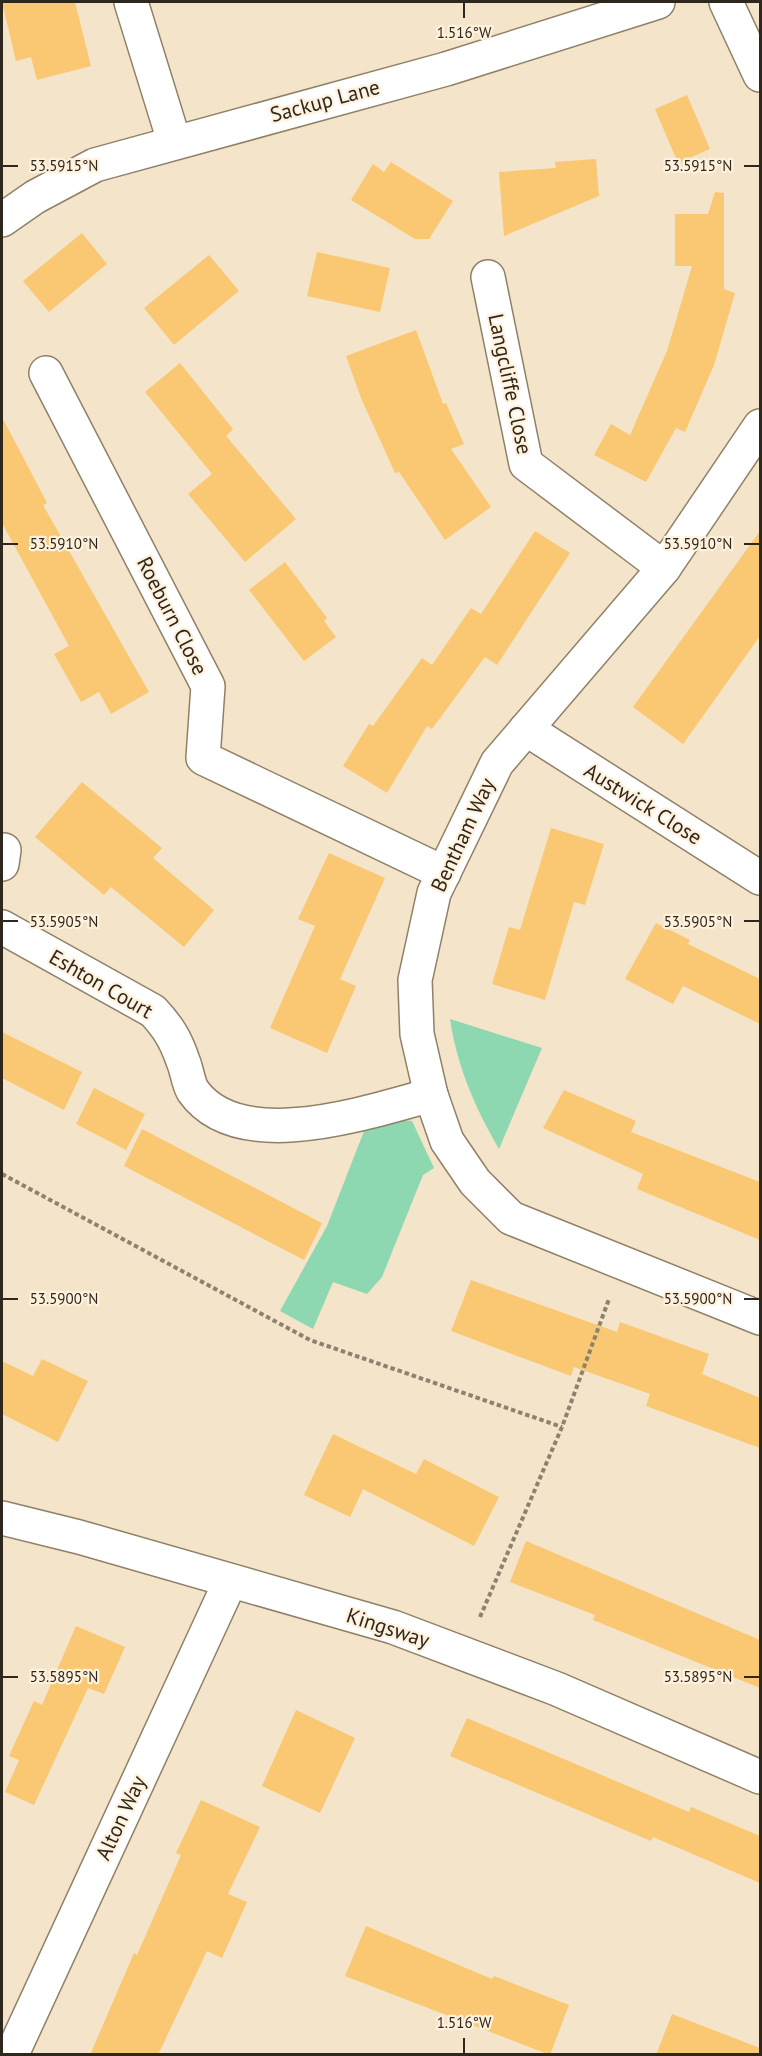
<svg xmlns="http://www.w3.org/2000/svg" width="762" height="2056" viewBox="0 0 762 2056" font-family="'PT Sans',sans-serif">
	<rect width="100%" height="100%" fill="#f4e4c9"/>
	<g fill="#8dd8b1">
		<path d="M450,1019l92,29 -43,101c-24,-41 -42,-83 -49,-130z"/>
		<path d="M389,1119l23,2 22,47 -11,7 -41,102 -15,17 -34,-12 -20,47 -33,-18 47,-85 39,-100z"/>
	</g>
	<g fill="#fac872">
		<path d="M2,2h73l16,64 -54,14 -6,-23 -15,4z"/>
		<path d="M687,95l23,54 -32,14 -23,-54z"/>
		<path d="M596,159l3,37 -95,40 -5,-64 57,-4 -1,-6z"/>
		<path d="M391,162l62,39 -24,38h-14l-64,-39 22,-36 11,8z"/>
		<path d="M715,192l9,1v96l11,4 -21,72 -29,67 -9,-4 -30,54 -52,-27 17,-31 19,11 37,-84 25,-85h-17v-52h33z"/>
		<path d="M82,233l25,31 -58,48 -26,-31z"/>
		<path d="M317,252l73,16 -10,44 -73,-16z"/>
		<path d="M209,255l30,36 -65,54 -30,-37z"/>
		<path d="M416,330l27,74 3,-1 18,41 -13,5 40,58 -46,33 -46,-68 -4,1 -34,-75 -15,-42z"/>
		<path d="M180,363l53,66 -7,7 70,83 -51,43 -57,-68 24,-20 -67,-82z"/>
		<path d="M2,417l45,86 -4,2 106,187 -38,22 -12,-22 -18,10 -27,-48 15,-8 -67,-123z"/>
		<path d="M535,531l35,22 -73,112 -12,-8 -53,72 -5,-3 -40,67 -44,-27 26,-42 4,2 49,-68 10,7 39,-57 10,6z"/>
		<path d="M760,531v105l-77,108 -50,-37z"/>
		<path d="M285,562l42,56 -3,3 12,16 -32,24 -55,-71z"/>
		<path d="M82,782l80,66 -9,10 61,52 -30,37 -73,-60 -7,8 -69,-58z"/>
		<path d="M551,828l53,16 -19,61 -11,-3 -29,98 -53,-16 17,-57 11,3z"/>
		<path d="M329,853l56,25 -45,101 16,7 -29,67 -57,-25 45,-102 -17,-7z"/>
		<path d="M656,923l34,17 -2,4 72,35v45l-77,-38 -10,18 -48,-25z"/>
		<path d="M2,1032l80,40 -18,38 -62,-32z"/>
		<path d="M94,1088l51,26 -19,36 -50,-26z"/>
		<path d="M564,1090l72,31 -5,11 129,50v58l-123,-51 6,-15 -100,-46z"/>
		<path d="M142,1129l180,94 -18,37 -180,-94z"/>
		<path d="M471,1280l146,52 3,-10 89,32 -7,20 58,24v50l-114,-42 4,-12 -76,-27 -3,9 -120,-45z"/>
		<path d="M42,1359l46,22 -30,61 -56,-28v-53l31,15z"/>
		<path d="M333,1434l83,40 8,-15 75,38 -25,49 -111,-57 -13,28 -46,-22z"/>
		<path d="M526,1541l234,99v48l-167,-68 2,-5 -85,-33z"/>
		<path d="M76,1626l49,21 -21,47 -16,-6 -54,117 -29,-13 14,-32 -10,-4 25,-55 8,4z"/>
		<path d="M296,1710l59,28 -35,75 -58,-27z"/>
		<path d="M467,1718l222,94 2,-5 69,29v47l-107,-46 -2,4 -201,-85z"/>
		<path d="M201,1800l59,27 -32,67 19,8 -25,56 -15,-7 -49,104h-68l44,-102 3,2 44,-100 -5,-2z"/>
		<path d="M366,1926l126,53 2,-3 75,29 -19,50 -205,-79z"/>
		<path d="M672,2014l88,34v7h-104z"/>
	</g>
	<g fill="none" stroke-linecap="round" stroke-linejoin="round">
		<g stroke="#8f8067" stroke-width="36">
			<g id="street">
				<path d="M131,2l43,139"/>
				<path d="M726,2l34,73"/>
				<path d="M488,277l38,187 138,104"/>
				<path d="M46,373l162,313 -5,72 241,115"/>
				<path d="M760,426l-96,142 -167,195 -63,130 -19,87 2,54 14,61 16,46 28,41 36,36 249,100"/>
				<path d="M526,729l234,149"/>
				<path d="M2,864l2,-14"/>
				<path d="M2,927l151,84c15,16 23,29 30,50 4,9 5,22 10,30 46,65 175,21 238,4"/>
				<path d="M2,1518l77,19 314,90 164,62 203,88"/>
				<path d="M12,2054l218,-472"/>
			</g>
		</g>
		<g stroke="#8f8067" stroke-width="36">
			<path id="secondary" d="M2,220l33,-23 60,-32 351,-96 212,-67"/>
		</g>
		<g stroke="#8d8270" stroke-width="4" stroke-dasharray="4.5 3" stroke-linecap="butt">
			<path d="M2,1174l308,166 252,87"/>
			<path d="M480,1617l82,-190 47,-128"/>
		</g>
		<use href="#street" stroke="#fff" stroke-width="33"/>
		<use href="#secondary" stroke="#fff" stroke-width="33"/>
	</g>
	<path fill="none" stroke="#2d271d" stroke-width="2" d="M464,3v15M3,166h15M744,166h15M3,544h15M744,544h15M3,921h15M744,921h15M3,1299h15M744,1299h15M3,1677h15M744,1677h15M464,2038v15"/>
	<g text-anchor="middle" stroke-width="4.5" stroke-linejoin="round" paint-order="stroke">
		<g font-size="21" fill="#2d271d" stroke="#fff1dc">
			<text transform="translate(325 101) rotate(-15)" y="7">Sackup Lane</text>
			<text transform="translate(510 384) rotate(78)" y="7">Langcliffe Close</text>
			<text transform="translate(172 616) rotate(63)" y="7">Roeburn Close</text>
			<text transform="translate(643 804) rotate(32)" y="7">Austwick Close</text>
			<text transform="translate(463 835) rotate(-65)" y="7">Bentham Way</text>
			<text transform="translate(101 984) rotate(30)" y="7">Eshton Court</text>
			<text transform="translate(388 1628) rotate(18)" y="7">Kingsway</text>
			<text transform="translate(121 1818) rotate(-65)" y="7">Alton Way</text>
		</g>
	</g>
	<g font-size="15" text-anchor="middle" fill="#2d271d" stroke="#fff1dc" stroke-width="4.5" stroke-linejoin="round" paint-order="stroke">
		<text x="464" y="38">1.516°W</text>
		<text x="64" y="171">53.5915°N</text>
		<text x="698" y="171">53.5915°N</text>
		<text x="64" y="549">53.5910°N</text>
		<text x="698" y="549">53.5910°N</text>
		<text x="64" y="927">53.5905°N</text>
		<text x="698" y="927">53.5905°N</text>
		<text x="64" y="1304">53.5900°N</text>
		<text x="698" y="1304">53.5900°N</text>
		<text x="64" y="1682">53.5895°N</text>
		<text x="698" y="1682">53.5895°N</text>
		<text x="464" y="2028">1.516°W</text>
	</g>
	<rect width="762" height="2056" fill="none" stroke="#2d271d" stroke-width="6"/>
</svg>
